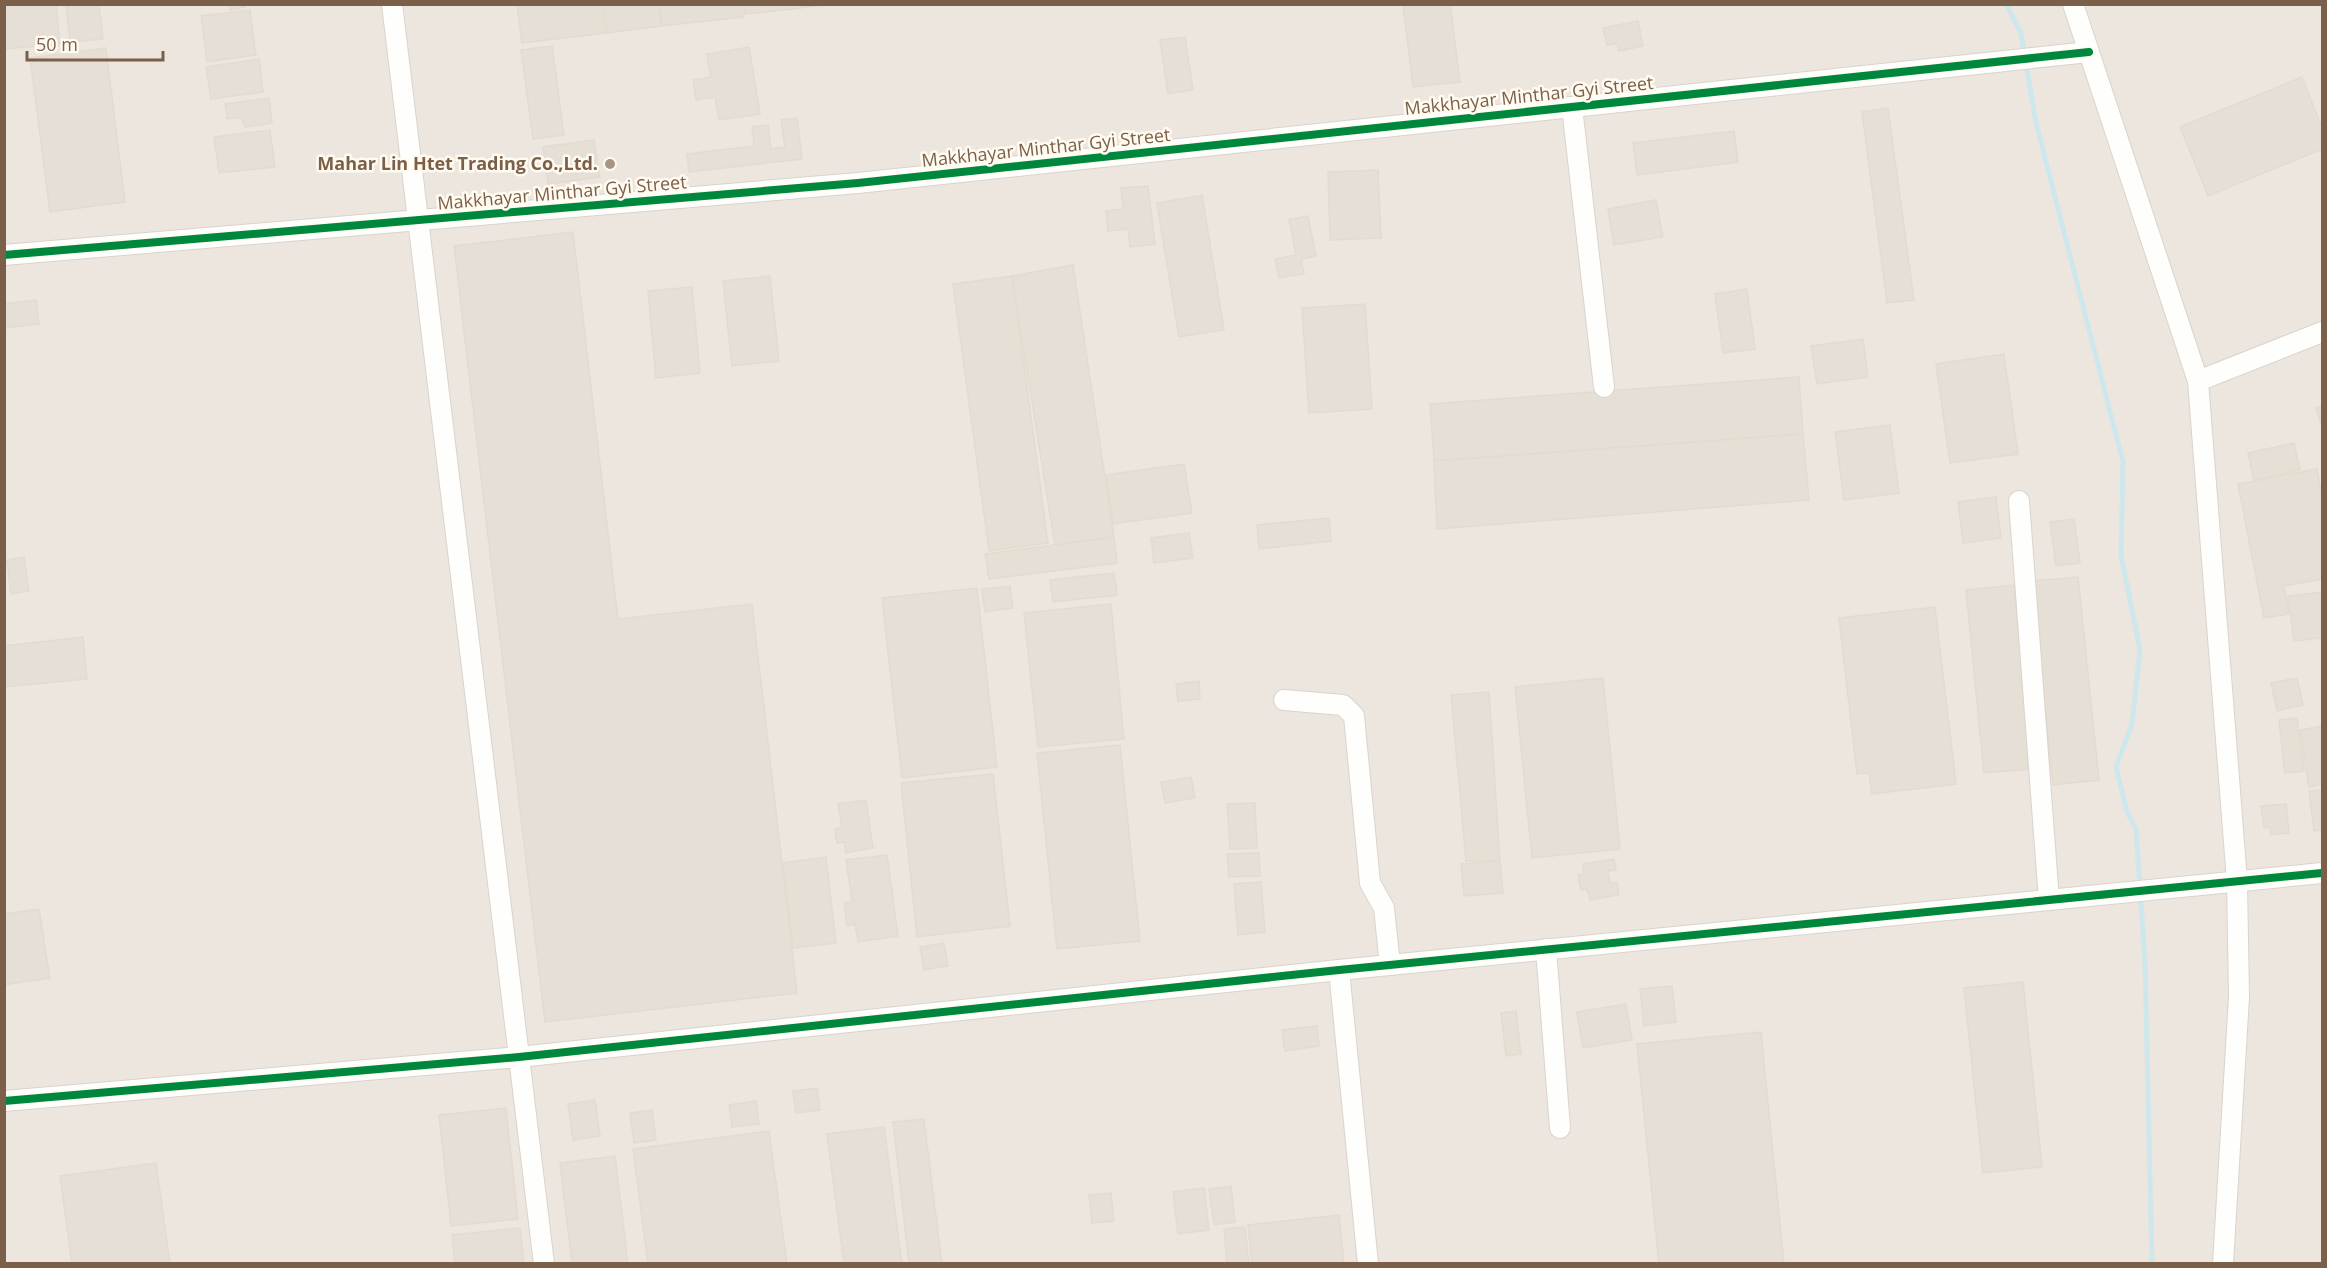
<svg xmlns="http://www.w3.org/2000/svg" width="2327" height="1268" viewBox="0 0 2327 1268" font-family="'Open Sans',sans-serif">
	<rect width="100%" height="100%" fill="#f9f6ee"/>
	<rect fill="#ede6de" x="5" y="5" width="2317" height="1258"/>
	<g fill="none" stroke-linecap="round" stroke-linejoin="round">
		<path stroke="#cee7ec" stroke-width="5" d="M2006,4l15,29 15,90 87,339 -2,93 19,95 -8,74 -16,43 11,45 9,17 9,133 7,302"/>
	</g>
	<g fill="#e6dfd5" stroke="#e4dacf" stroke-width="1.5">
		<path d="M4,4h52l4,40 -56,5z"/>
		<path d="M66,4h33l4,35 -33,3z"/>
		<path d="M229,4h16v3l-15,3z"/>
		<path d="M517,4h85l3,29 -83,10z"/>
		<path d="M604,4h54l3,22 -54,7z"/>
		<path d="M659,4h83l1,13 -81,9z"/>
		<path d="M744,4h48v5l-47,5z"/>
		<path d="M792,4h41l-41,5z"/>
		<path d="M1403,4h47l10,78 -47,5z"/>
		<path d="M250,10l6,45 -49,7 -6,-46z"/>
		<path d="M1638,21l5,25 -24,5 -2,-8 -10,2 -4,-17z"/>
		<path d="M1185,37l8,53 -25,4 -8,-54z"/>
		<path d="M552,46l12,89 -31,4 -12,-89z"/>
		<path d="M749,47l11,67 -41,6 -4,-23 -19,3 -3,-20 18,-3 -4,-23z"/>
		<path d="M106,48l19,154 -75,10 -20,-154z"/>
		<path d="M259,59l4,33 -52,7 -5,-32z"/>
		<path d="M2302,77l20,51v21l-114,47 -28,-69z"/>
		<path d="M269,98l3,25 -27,4 -4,-10 -14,2 -2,-15z"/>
		<path d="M1888,108l26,192 -27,3 -25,-191z"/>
		<path d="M797,118l5,41 -113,13 -2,-18 67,-8 -2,-19 16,-2 3,24 14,-2 -4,-27z"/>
		<path d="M270,130l5,37 -56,6 -5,-36z"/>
		<path d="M1734,131l4,31 -101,13 -4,-32z"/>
		<path d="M594,140l6,37 -52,7 -5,-37z"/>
		<path d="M1378,170l3,68 -51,2 -2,-68z"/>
		<path d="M1148,186l7,58 -25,3 -2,-18 -20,2 -2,-20 17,-2 -2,-21z"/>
		<path d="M1202,195l22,135 -45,7 -22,-134z"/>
		<path d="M1656,200l7,37 -49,8 -6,-36z"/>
		<path d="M1308,216l8,40 -15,3 3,15 -25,4 -4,-19 21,-4 -7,-36z"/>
		<path d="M573,232l45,387 134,-15 45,389 -252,29 -91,-776z"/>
		<path d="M1073,265l41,272 -59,9 -43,-270z"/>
		<path d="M770,276l9,85 -47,5 -9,-85z"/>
		<path d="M1012,276l36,267 -59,8 -36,-267z"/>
		<path d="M692,287l8,86 -44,5 -8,-87z"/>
		<path d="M1747,289l8,60 -32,4 -8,-59z"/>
		<path d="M36,300l3,24 -35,4v-24z"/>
		<path d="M1365,304l7,105 -63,4 -7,-105z"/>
		<path d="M1863,339l5,38 -51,7 -6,-38z"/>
		<path d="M2004,354l14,100 -68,9 -14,-99z"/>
		<path d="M1799,377l4,57 -369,27 -4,-57z"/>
		<path d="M2322,406v21l-6,-19z"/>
		<path d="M1890,425l9,68 -55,7 -9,-68z"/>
		<path d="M1803,434l6,66 -372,29 -3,-68z"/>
		<path d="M2294,443l6,27 -46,11 -6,-28z"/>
		<path d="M1184,464l8,49 -79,11 -7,-49z"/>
		<path d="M2317,469l5,28v82l-38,7 5,28 -25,4 -26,-134z"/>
		<path d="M1996,497l5,41 -38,5 -5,-41z"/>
		<path d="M1329,518l2,23 -72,8 -2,-24z"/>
		<path d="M2074,519l6,44 -24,3 -6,-44z"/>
		<path d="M1189,533l4,25 -39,5 -3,-25z"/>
		<path d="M1114,537l3,26 -128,16 -4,-25z"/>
		<path d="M24,557l5,34 -18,3 -4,-34z"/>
		<path d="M1114,573l3,22 -64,7 -3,-22z"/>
		<path d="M2078,577l21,203 -46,5 -21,-204z"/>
		<path d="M2014,585l18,184 -48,4 -18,-183z"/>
		<path d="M1010,586l3,22 -28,4 -3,-23z"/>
		<path d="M977,588l20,179 -95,11 -20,-180z"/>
		<path d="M2322,592v46l-28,3 -6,-45z"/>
		<path d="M1111,604l13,135 -86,8 -14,-134z"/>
		<path d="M1935,607l21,177 -84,10 -3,-21 -12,1 -18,-156z"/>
		<path d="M83,637l4,42 -83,8v-41z"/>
		<path d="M1603,678l17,171 -88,9 -17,-171z"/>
		<path d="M2297,678l6,27 -26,6 -6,-28z"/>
		<path d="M1199,681l1,18 -22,2 -2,-17z"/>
		<path d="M1489,692l11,169h-34l-15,-166z"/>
		<path d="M2297,718l7,53 -19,2 -6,-53z"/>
		<path d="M2322,726v58l-13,3 -9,-57z"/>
		<path d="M1120,745l20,196 -83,8 -20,-196z"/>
		<path d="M993,774l17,152 -93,11 -16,-154z"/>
		<path d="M1191,777l4,21 -30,5 -4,-21z"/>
		<path d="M2322,790v40l-8,1 -5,-40z"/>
		<path d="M866,800l7,48 -27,5 -2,-11 -7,1 -2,-14 7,-1 -4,-24z"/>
		<path d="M1255,803l2,45 -27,1 -3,-45z"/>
		<path d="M2286,804l3,29 -18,2 -1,-8 -6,1 -3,-22z"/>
		<path d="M1259,853l1,23 -31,1 -2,-23z"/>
		<path d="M887,855l11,81 -40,6 -3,-18 -8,2 -3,-23 8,-1 -6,-42z"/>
		<path d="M826,857l10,86 -43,5 -10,-85z"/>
		<path d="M1614,859l2,11 -8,1 2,12 7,-1 2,13 -29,5 -3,-11 -6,1 -3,-15 6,-1 -1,-10z"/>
		<path d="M1500,861l3,32 -39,3 -3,-32z"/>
		<path d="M1261,882l4,50 -27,3 -4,-51z"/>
		<path d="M39,909l11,69 -46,7v-71z"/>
		<path d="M944,943l4,23 -24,4 -4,-23z"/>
		<path d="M2023,982l19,185 -59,6 -19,-185z"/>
		<path d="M1672,986l4,36 -32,4 -4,-37z"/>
		<path d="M1626,1004l6,36 -49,8 -6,-36z"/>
		<path d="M1516,1011l5,43 -15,2 -5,-43z"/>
		<path d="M1317,1026l2,20 -34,5 -3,-21z"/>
		<path d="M1761,1032l23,232h-125l-22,-220z"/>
		<path d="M817,1088l3,22 -24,3 -3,-22z"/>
		<path d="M595,1100l5,36 -27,4 -5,-36z"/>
		<path d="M756,1101l3,23 -27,3 -3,-22z"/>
		<path d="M506,1108l12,111 -67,7 -12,-111z"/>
		<path d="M652,1110l4,30 -22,3 -4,-30z"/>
		<path d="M924,1119l18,145h-33l-16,-142z"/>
		<path d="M884,1127l18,137h-58l-17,-130z"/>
		<path d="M769,1131l18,133h-139l-15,-115z"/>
		<path d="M615,1156l13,108h-56l-12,-101z"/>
		<path d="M156,1163l14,101h-98l-12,-88z"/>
		<path d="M1231,1186l4,36 -21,3 -5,-36z"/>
		<path d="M1204,1188l5,42 -31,4 -5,-42z"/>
		<path d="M1111,1193l3,28 -22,2 -3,-28z"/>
		<path d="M1339,1215l5,49h-92l-4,-39z"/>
		<path d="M1245,1227l4,37h-22l-3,-35z"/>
		<path d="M520,1228l4,36h-69l-3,-29z"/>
	</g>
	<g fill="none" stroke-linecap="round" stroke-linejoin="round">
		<g stroke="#dad3cc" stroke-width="22">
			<g id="minor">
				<path d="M392,4l152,1260"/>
				<path d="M2073,4l125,377 39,500 2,116 -16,267"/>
				<path d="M1572,107l32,280"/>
				<path d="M4,255l854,-72 1231,-131"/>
				<path d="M2198,381l124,-49"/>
				<path d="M2019,501l30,399"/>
				<path d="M1284,700l59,5 11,11 16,167 14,25 6,57"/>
				<path d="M1546,949l14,179"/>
				<path d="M1339,970l29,294"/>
				<path d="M4,1101l515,-44 820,-87 983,-97"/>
			</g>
		</g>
		<use href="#minor" stroke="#fefefc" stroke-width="20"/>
		<g stroke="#fffbf1" stroke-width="11">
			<g id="cycleway">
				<path d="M4,255l854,-72 1231,-131"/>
				<path d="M4,1101l515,-44 820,-87 983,-97"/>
			</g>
		</g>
		<use href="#cycleway" stroke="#00873e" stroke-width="8"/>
	</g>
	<circle fill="#a89483" stroke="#fffbf1" stroke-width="2" cx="610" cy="164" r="6"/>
	<g text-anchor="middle" stroke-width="5" stroke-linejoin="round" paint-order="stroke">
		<g font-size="18" fill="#7c5f49" stroke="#fffbf1">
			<text transform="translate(1529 96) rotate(-6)" y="6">Makkhayar Minthar Gyi Street</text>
			<text transform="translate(1046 148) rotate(-6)" y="6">Makkhayar Minthar Gyi Street</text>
			<text transform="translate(562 193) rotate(-5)" y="6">Makkhayar Minthar Gyi Street</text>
		</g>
		<g font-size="18" font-weight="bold" fill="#7c5f49" stroke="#fffbf1" text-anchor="end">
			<text x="598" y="170">Mahar Lin Htet Trading Co.,Ltd.</text>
		</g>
	</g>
	<rect width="2327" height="1268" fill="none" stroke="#7c5f49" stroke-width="12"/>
	<path d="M27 51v9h136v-9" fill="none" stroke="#7c5f49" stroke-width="3"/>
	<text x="36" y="51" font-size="18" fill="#7c5f49" stroke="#fffbf1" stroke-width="4.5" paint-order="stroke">50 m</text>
</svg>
